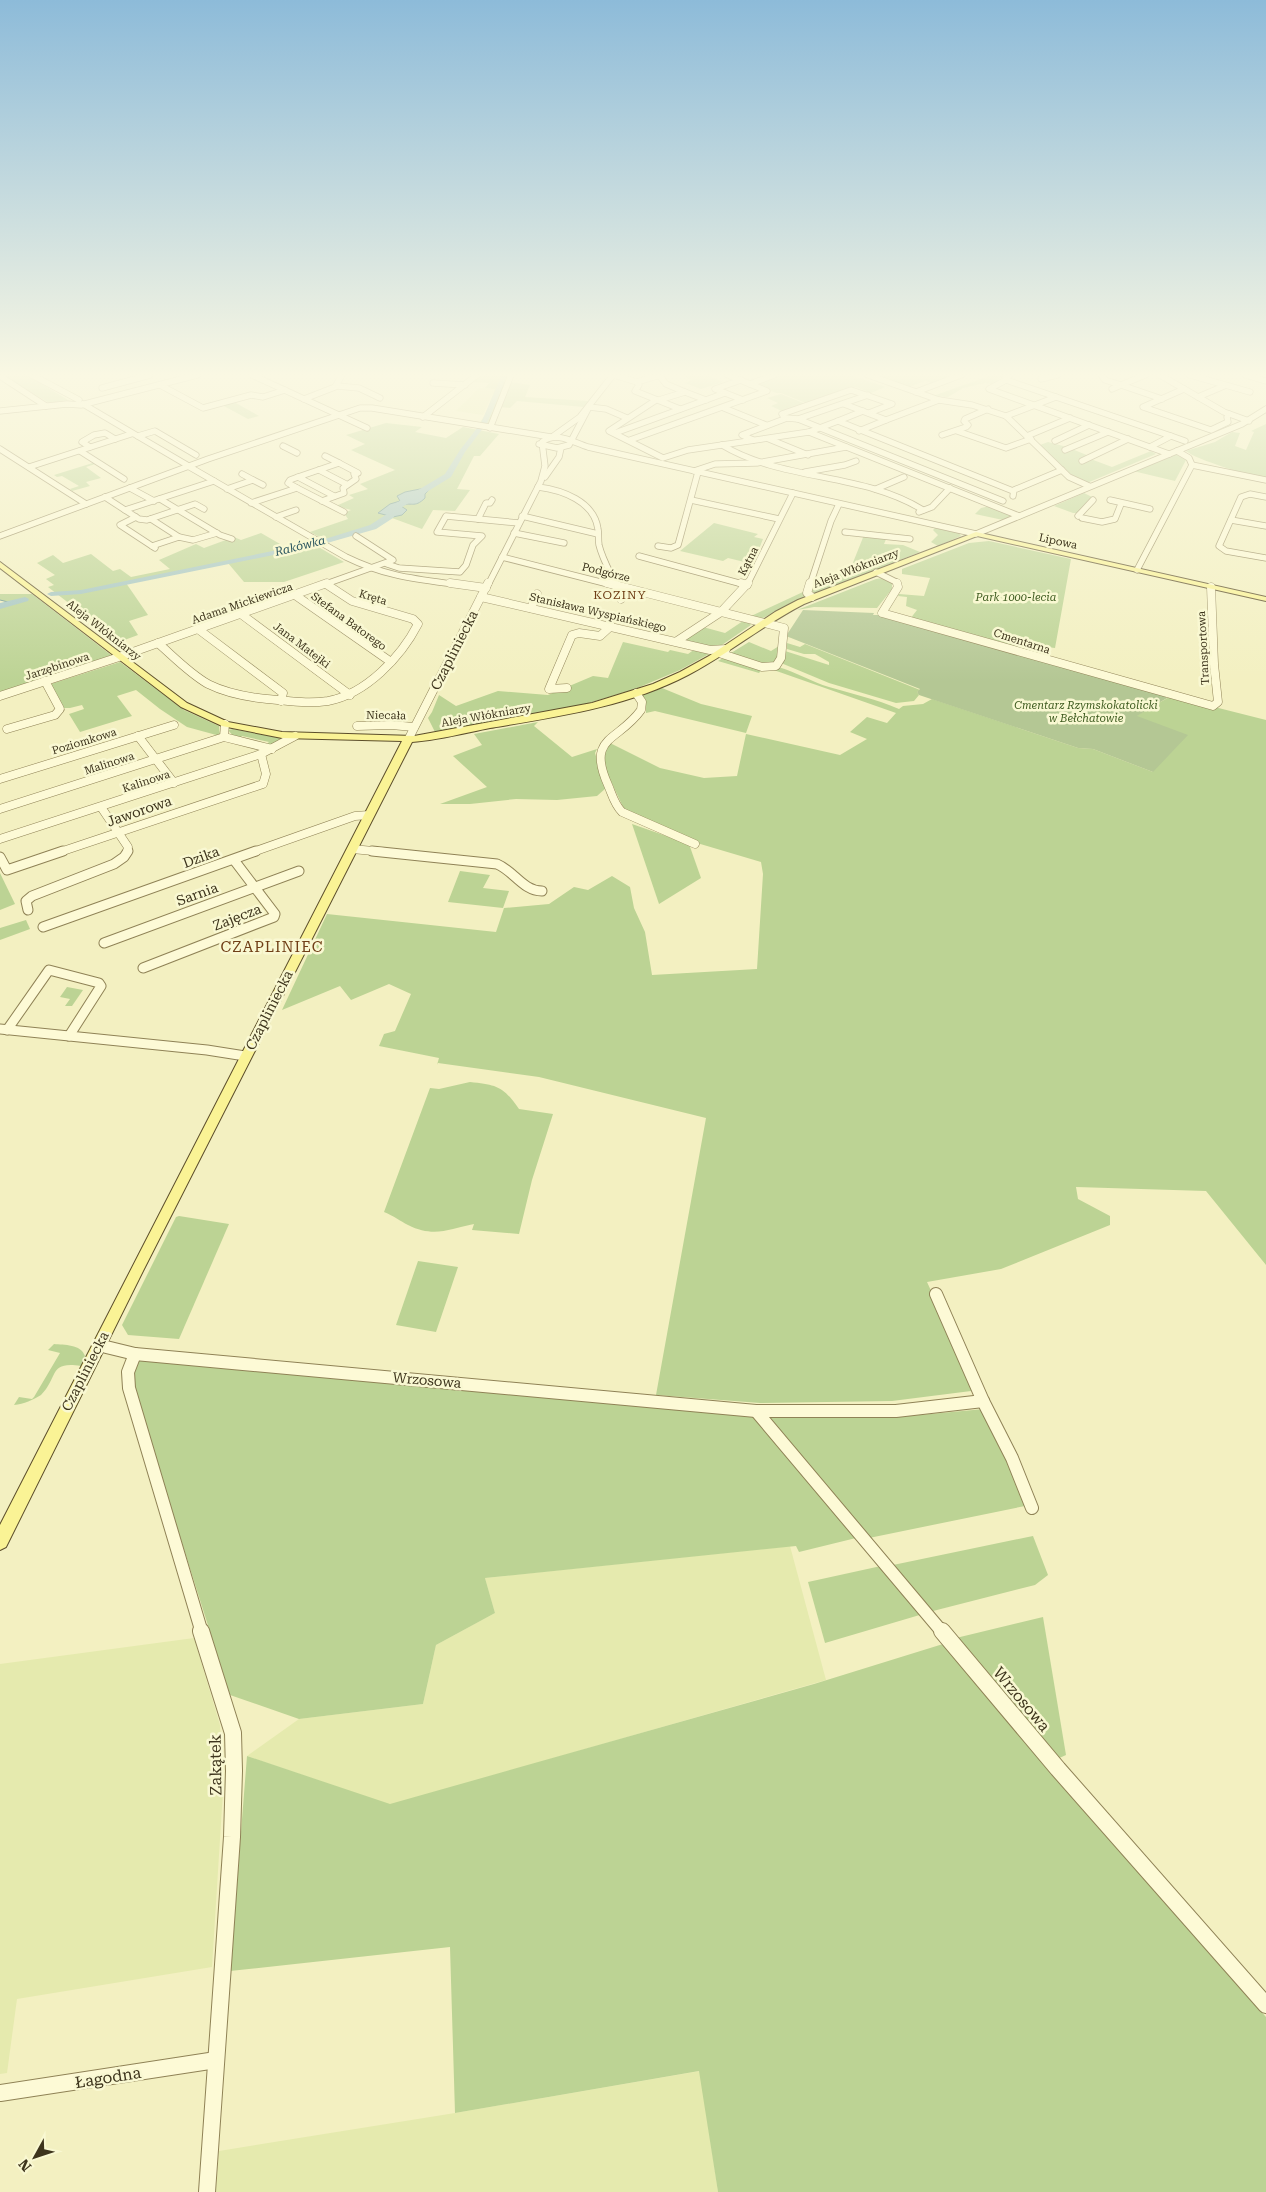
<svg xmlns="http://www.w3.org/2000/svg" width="1266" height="2192" viewBox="0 0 1266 2192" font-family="'Roboto Serif',serif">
	<rect width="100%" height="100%" fill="#f3f0c1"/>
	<g fill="#e5eaae">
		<path d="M479,388h16l-12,27 -27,-4z"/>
		<path d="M790,1546l36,134 -436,125 -143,-49 52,-37 124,-15 13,-59 59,-32 -10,-35z"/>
		<path d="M194,1638l26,87 3,66 -11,176 -195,32 -10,74 -7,1v-410z"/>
		<path d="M700,2071l18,121h-502l3,-41 236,-38z"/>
	</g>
	<g fill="#bcd394">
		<path d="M3,375h24l41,25 -19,3z"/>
		<path d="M481,375h31l-2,7 20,3 -5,12 63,4 -4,6 -67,-6 -7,7 -10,-1 -9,20 -12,-3 6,-9 10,-26 -10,-1 4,-5 -16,-1z"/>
		<path d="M691,375h15l17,7 -22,7 -16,-6 7,-3 -7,-3z"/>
		<path d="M777,375h74l34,12 -14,6 -37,-14 21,8 -8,2 -39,15 -27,-11h-5l-20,-9z"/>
		<path d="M876,375h78l-22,8 -7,-2 -16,6z"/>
		<path d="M992,375h15l-10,4 3,2 -8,3 -7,-1 -22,5 -15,9 -15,-1z"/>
		<path d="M781,394l25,10 -22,8 -13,-6 7,-3 -11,-5z"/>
		<path d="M234,402l25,14 -11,3 -26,-14z"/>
		<path d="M386,423l36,4 -7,5 31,6 17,-11 36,7 -19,22h-6l-17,33 13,1 -15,21 -22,-1 -11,19 -30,-11 -19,11 -44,13 -19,-10 38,-13 -4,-6 7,-3 -15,-4 18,-8 -5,-3 19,-6 -8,-5 35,-14 -44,-20 14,-6 -19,-9z"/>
		<path d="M1266,424v55c-14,-2 -71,-20 -80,-28l29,-9 17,-10 8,1 -5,13 11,4 8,-18 -3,-1z"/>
		<path d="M1048,442l19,5 -5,3 4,2 6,-3 17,7 -11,4 3,2 7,-4 24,9 39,-16 5,3 -69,29 -18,-10 -29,-28z"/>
		<path d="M1176,454l10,6 -11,21 -42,-10z"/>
		<path d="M96,462l2,1 -12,4 15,11 -15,4 4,4 -18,5 -2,-2 9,-3 -17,-10 -5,1 -3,-2z"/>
		<path d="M1084,493l8,4 -15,16h-4l-19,-7z"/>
		<path d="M990,506l22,10 -9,4 -28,-6 6,-6z"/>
		<path d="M714,523l44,11 -4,3 9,2 -10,25 -25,-6 -5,3 -43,-10z"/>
		<path d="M935,528l24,5 2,3 -23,10 -7,-4 7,-7 -5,-5z"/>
		<path d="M261,533l26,15 23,-6 34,20 -60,20h-40l-16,-19 -102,20 22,32 -19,6 9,14 -19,7 -71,-55 6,-2 -8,-6 9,-4 -18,-12 16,-8 10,8 28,-9 22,17 7,-2 11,8 39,-8 -11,-9 37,-16 8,4 30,-11 7,3z"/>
		<path d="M864,535l23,2 -3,7 19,1 17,7 -110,44c-1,-15 28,-21 40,-26z"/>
		<path d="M989,541l82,18 -16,89 -8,-1 -1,8 -136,-36 7,-9 -11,-4 1,-9 -9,-1 1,-2 25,2 6,-18 -28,-4v-5l67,-26z"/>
		<path d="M883,578l9,5v6l-15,19 -63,-1 -17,3 79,-31z"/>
		<path d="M803,592l4,4 -44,22 -14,-1z"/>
		<path d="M0,594h32l79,61 -4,4 -107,35v-88l11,-3 -11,-3z"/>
		<path d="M746,619l5,6 -32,22 -6,1 -27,-8 17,-13 22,6z"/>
		<path d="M623,642l45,10 2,-2 18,4 7,-5 14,5 -29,16 -45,19 -53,16 -147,27 -7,-14 4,-6 7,-17 17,11 42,-15 50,4 45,-19 15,2z"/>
		<path d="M749,642l22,9 8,-5 -1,16 -13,4 -6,7 -41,-12z"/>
		<path d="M787,643l13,4 5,-3 115,46 -3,2 2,3 -5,6 -18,2 -67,-20 -48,-20 3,-3 1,-9 44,14v-3l-14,-8h-11l-17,-5z"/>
		<path d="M120,662l64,48 35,16 1,10 -33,-9 -27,-18 -24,-19 -19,6 15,20 -52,16 -11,-18 15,-5 -2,-4 -12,3h-6l-13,-24z"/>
		<path d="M778,667c18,5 34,15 51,20 24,7 47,12 70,22l4,-3 20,-2 9,-5 146,49 15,1 60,23 -17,-56 35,-20 95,24v545l-60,-74 -130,-4 2,12 32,17v9l-109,44 -74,13 33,72 19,36 -87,11 -132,2 -104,-8 50,-277 -167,-41 -101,-14 -1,2 2,-7 -60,-12 5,-12 11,-3 16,-37 -22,-10 -38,16 -11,-14 -58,24 45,-96 169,18 8,-24 45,-4 25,-17 14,3 24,-14 18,11 4,21 11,24 7,43 105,-6 6,-95 -2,-12 -64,-19 -67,-29 -7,-7 -22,-47 9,-17 50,25 44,10 33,-2 9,-42 94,21 27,-16 -17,-7 17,-15 20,6 9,-10 -128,-45z"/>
		<path d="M662,688l39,16 51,12 -6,17 -91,-22 -9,2v-13l-4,-5z"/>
		<path d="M538,722l-4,4 38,31 25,-8 -2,4 11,35 -9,8 -40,4 -41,-1 -46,5h-30l47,-17 -34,-31 29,-11 -8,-11z"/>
		<path d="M233,729l52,10 -12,6 -6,-1 2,-2 -27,-6 -2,2 -6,-1 -6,-7z"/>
		<path d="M632,824l57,20 12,34 -42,26z"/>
		<path d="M460,871l30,4 -7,13 26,3 -6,17 -55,-6z"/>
		<path d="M0,873l15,31 -15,6z"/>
		<path d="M26,920l4,9 -30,11v-12z"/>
		<path d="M67,987l16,3 -11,16h-7l5,-7 -10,-2z"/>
		<path d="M470,1082c27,3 33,4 49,27l34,5 -21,66 -13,54 -47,-4 2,-6c-25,5 -40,14 -66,1 -8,-4 -14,-9 -24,-13l46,-124 9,1z"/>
		<path d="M179,1216l50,8 -50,115 -51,-4 -6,-10 54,-108z"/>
		<path d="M418,1261l40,6 -22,65 -40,-7z"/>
		<path d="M54,1344c10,1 27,0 31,12l-4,10c-33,-5 -22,11 -40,29 -8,5 -17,9 -27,10l5,-8 13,2 2,-2 26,-44 -12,-3z"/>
		<path d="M140,1357l613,58 103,123 -57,14 -3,-6 -311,32 10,35 -59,32 -13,59 -124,15 -69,-24 -97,-307v-16z"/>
		<path d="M984,1409l22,44 19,53 -156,32 -104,-123 133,2z"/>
		<path d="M1033,1536l15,39 -13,10 -102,26 -40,-46z"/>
		<path d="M881,1566l42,48 -98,29 -17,-61z"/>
		<path d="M1043,1617l23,138 -11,5 -99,-122z"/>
		<path d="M943,1644l323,373v175h-548l-19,-121 -244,42 -5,-166 -220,24 17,-215 143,48 424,-120z"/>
	</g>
	<path fill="#b4c794" d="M803,610l71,3 -1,2h8l281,80 5,3 -30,18 51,19 -35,37 -60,-23 -15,-1 -159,-53 -2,-3 3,-3 -134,-53z"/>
	<path fill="#a4c5c3" stroke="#6a9594" d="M425,488l5,1 -5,5v4c-11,11 -14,3 -24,8l6,4 -5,5 -9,2 -15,-4 12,-9 10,-3 -3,-5 8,-4z"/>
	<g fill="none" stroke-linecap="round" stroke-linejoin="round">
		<path stroke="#6a9594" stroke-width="1" d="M0,600l12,3"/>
		<g fill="#a4c5c3" fill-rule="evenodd">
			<path d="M502,375h6l-21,48 -22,29 -14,25 -52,32 -6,9 -17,11 -63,18 -232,47 -30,2 -4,-2 4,-2 30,-2 231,-47 58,-18 17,-11 6,-9 52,-31 15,-24 21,-27z"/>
			<path d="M25,597l4,2 -1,2 -28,8v-6z"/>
		</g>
		<g stroke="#8f8256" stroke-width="7">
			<g id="minor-far4">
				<path d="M32,375l47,25"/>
				<path d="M252,375l115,53"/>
				<path d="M614,375l23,7 2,3 -4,6 45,18"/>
				<path d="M659,375l7,9 19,8"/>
				<path d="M868,375l71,25 33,5 34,11 63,61 20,9"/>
				<path d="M1010,375l-5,2 1,3 -17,9 180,65"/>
				<path d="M1101,375l4,5 16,5 -9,4"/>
				<path d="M1145,375l-24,10 41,14"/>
				<path d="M1160,375l64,37 25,9"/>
				<path d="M1190,375l60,17"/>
				<path d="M1246,375l20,6"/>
				<path d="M0,376l46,30"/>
				<path d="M1041,379l16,-4"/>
				<path d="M741,380l-26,9 28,11"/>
				<path d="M1006,380l165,56 -21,11"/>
				<path d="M637,382l23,-7"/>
				<path d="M433,383l32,2"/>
				<path d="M750,384l24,-9"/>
				<path d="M160,385l43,23 48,-13 12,2 22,-7"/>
				<path d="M337,386l22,2 21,10"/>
				<path d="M102,388l48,-13"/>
				<path d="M1184,389l-41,18 68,23 17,-8 -1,-5 2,-3"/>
				<path d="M916,392l45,-17"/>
				<path d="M1198,397l26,-11"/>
				<path d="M304,399l31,-12 7,-12"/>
				<path d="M656,400l-47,31 54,27 25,-8 121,-18 29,-11"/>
				<path d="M659,400l26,-8 21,8"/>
				<path d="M83,404l104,61"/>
				<path d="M844,404l42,16 -27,11"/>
				<path d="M589,407l17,2 21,9"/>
				<path d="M724,408l42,17"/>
				<path d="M0,411l67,-7 14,1 116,-30"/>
				<path d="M863,411l-25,10 175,70"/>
				<path d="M1006,416l50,-19"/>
				<path d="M423,417l54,-42"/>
				<path d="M785,418l-3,-4 69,-24 41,14 -23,9"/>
				<path d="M798,419l70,-24"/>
				<path d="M886,420l53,-20"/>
				<path d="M490,428l21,-53"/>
				<path d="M957,431l49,17 25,-9"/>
				<path d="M809,432l210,84"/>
				<path d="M615,433l110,-40"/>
				<path d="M942,435l24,-8 2,-2 -4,-4 1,-2 23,-10"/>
				<path d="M138,436l17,-5 41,24"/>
				<path d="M1027,436l43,-18"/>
				<path d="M1171,436l14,5"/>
				<path d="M552,437l28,-20 33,-42"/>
				<path d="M769,439l39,16"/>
				<path d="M630,440l137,-49 -39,-16"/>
				<path d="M753,440l-11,-5 45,-17 11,1 205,82"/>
				<path d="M1055,441l34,-16"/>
				<path d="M539,444l18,4 12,-3 20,-38"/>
				<path d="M722,445c62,37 140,27 201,65"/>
				<path d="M283,446l14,7"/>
				<path d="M90,447l-8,-5 12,-7 11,-2 10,6"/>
				<path d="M0,449l86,55"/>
				<path d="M1065,450l43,-18"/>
				<path d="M80,451l44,28"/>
				<path d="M325,456l14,7 -41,14 36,19"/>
				<path d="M1082,461l46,-22"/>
				<path d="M1192,465l74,15"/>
				<path d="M188,466l158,91c41,20 70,22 114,28"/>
				<path d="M29,467l102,-33"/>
				<path d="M319,470l27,14"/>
				<path d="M694,471l21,-7 42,-1 89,-16"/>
				<path d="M805,472l40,-7 11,-4"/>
				<path d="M545,477l14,-20 2,-9"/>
				<path d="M253,480l10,5"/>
				<path d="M538,487c24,3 56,14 60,42 1,5 0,10 1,16 3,13 11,27 17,40"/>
				<path d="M130,488l24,13"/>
				<path d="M297,488l47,24"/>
				<path d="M227,489l26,-9 -11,-6"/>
				<path d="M876,489l28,-12"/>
				<path d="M1013,496l1,-6 48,-20"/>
				<path d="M105,497l20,13"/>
				<path d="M1266,497l-16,-3 -9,3 -22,49 7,5 40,7"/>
				<path d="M160,499l60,36 12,4"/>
				<path d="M691,500l88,19"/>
				<path d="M1110,500l40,9"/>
				<path d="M322,501l22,-8 -1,-5 13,-9 -2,-5 4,-1 -19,-10"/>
				<path d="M251,503l46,-15 -9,-5 2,-3 8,-3"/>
				<path d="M204,509l-9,-5 -48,16 -8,-1 -14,-9 89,-29"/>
				<path d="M919,512l13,-5 18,-19"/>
				<path d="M522,516l76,18"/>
				<path d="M1078,516l15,-16"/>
				<path d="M136,517l-16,8 35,23"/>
				<path d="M276,517l20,-7"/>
				<path d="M1082,518l20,4 13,-3 6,-15"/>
				<path d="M151,519l28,18"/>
				<path d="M478,519l8,-16h4l2,-3"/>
				<path d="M1231,520l35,6"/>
				<path d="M845,532l65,7"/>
				<path d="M514,533l50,10"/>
				<path d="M0,536l208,-77 152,-51h12l179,29"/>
				<path d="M152,546l27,-9 14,3 24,-7"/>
				<path d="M658,546l13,2 7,-3 20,-73"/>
				<path d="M639,556l107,29"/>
				<path d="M502,557l110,28"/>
				<path d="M387,564l12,4 61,4 6,-7 7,-20 9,-9 -45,-4 9,-16 73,7"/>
				<path d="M1137,570l55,-105 -3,-7 -12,-7"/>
				<path d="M876,572l20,10 1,3"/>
				<path d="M323,585l70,-25 -37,-24"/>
				<path d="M488,585l53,-104 4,-15 -3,-24c15,-11 30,0 46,5l388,87 266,-110 24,-15"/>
				<path d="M747,585l46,-92"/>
				<path d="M810,585l21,-64 8,-17"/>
			</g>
		</g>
		<g stroke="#8f8256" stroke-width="9">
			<g id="minor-far3">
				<path d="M450,583l36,5"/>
				<path d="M607,583l177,45 -3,30 -5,8 -14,1 -43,-14"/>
				<path d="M615,583l6,16"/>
				<path d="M741,583l6,2"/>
				<path d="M810,583l-3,10 5,4"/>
				<path d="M897,583l1,4 -16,26 331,93 5,-4 -4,-38 -3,-77"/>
				<path d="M295,595l96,67"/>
				<path d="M481,597l229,53 16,-1"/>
				<path d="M531,608l6,-14"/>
				<path d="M241,614l109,81"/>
				<path d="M198,629l85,64 -2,8"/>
				<path d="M677,641l44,-29 27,-29"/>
				<path d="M158,643c16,14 31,30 50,41 18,9 39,13 59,15 20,2 41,5 61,2 38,-7 73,-44 90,-77l-5,-5 -61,-18 -26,-17"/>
				<path d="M567,688l-18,1 23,-54 7,-2 21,3 11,-10"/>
				<path d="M636,693l6,9 -1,8c-23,32 -55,26 -33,75 4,9 6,19 14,27l73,32"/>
				<path d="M0,696l116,-38 211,-75"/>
				<path d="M225,724l-1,13 48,12"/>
				<path d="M357,726l34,-1 23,2"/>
				<path d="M7,729l48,-14 5,-6 -15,-28"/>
				<path d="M138,736l36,47"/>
				<path d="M408,740l80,-157"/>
				<path d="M0,779l174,-54"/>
				<path d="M101,807l27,40 -1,5"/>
				<path d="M0,809l224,-72"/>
				<path d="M0,839l261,-85 34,-18"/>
				<path d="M352,849l32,3"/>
				<path d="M60,852l203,-68 3,-10 -5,-20"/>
				<path d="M253,852l102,-36 14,-1"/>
			</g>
		</g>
		<g stroke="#8f8256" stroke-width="11">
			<g id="minor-far2">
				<path d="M372,851l125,13c17,7 26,27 45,27"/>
				<path d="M0,857l7,13 56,-19"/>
				<path d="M28,910l-2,-9 6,-5 82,-32 10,-7 4,-6"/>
				<path d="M43,927l213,-76"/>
				<path d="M104,943l195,-72"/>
				<path d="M143,968l131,-51 1,-3 -41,-54"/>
				<path d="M0,1029l207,21 38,6"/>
				<path d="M7,1030l42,-60 50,13 2,3 -32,50"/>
			</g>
		</g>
		<g stroke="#8f8256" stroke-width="14">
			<g id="minor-far1">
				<path d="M936,1294l47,107 29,57 20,50"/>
				<path d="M98,1345l37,9 621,57h140l87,-10"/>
				<path d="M135,1354l-7,18 1,16 73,245"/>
				<path d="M756,1411l187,222"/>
			</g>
		</g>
		<g stroke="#8f8256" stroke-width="18">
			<g id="minor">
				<path d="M201,1631l32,102 1,38 -2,66 -25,355"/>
				<path d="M942,1631l116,138 208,236"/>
				<path d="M0,2093l216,-33"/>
			</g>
		</g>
		<g stroke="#5c4e2b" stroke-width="2">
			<path id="major" d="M976,532l290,65v4l-289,-65 -173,68c-41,21 -76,50 -116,71 -61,32 -132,42 -198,53 -25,5 -52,12 -78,14l-268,527 -138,278 -6,3v-25l402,-784 -120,-3 -60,-12 -41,-19 -181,-139v-6l187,141 41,19 54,10 132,4 178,-33 61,-19 27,-12 29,-16 66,-44 23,-12z"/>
		</g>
		<use href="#minor-far4" stroke="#fdfad6" stroke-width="5.5"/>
		<use href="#minor-far3" stroke="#fdfad6" stroke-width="8"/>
		<use href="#minor-far2" stroke="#fdfad6" stroke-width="9"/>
		<use href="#minor-far1" stroke="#fdfad6" stroke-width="12"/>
		<use href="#minor" stroke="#fdfad6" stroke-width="16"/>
		<use href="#major" fill="#faf395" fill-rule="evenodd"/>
	</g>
	<linearGradient id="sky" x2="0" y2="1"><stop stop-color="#8dbbd9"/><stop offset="0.55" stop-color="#faf8e3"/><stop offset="1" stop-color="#faf8e3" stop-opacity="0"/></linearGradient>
	<rect width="1266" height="682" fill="url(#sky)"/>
	<g text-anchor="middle" stroke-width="5" stroke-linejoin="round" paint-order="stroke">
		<g font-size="11" fill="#3d341c" stroke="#f9f8d2">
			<text transform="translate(1058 541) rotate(12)" y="4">Lipowa</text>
			<text transform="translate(748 561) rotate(-63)" y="4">Kątna</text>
			<text transform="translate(856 568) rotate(-21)" y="4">Aleja Włókniarzy</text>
			<text transform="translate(606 572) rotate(14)" y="4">Podgórze</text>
			<text transform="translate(373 597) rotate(17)" y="4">Kręta</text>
			<text transform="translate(242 603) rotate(-19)" y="4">Adama Mickiewicza</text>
			<text transform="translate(598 612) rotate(13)" y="4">Stanisława Wyspiańskiego</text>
			<text transform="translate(349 621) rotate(36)" y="4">Stefana Batorego</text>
			<text transform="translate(104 630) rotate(38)" y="4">Aleja Włókniarzy</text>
			<text transform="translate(1022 641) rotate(18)" y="4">Cmentarna</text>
			<text transform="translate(302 645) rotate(37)" y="4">Jana Matejki</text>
			<text transform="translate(1203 648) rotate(-93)" y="4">Transportowa</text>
			<text transform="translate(57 666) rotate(-18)" y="4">Jarzębinowa</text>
			<text transform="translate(386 715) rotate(1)" y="4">Niecała</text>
			<text transform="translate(486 715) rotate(-10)" y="4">Aleja Włókniarzy</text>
			<text transform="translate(84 741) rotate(-17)" y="4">Poziomkowa</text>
			<text transform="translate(109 763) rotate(-18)" y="4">Malinowa</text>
			<text transform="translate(146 781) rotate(-18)" y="4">Kalinowa</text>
		</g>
		<g font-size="11" font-style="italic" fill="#3f5c20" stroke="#f9f8d2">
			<text x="1016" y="601">Park 1000-lecia</text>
			<text x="1086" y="709">Cmentarz Rzymskokatolicki<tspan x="1086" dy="13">w Bełchatowie</tspan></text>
		</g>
		<g font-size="12" font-style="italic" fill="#2a555f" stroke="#f9f8d2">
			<text transform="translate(300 546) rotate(-14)" y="4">Rakówka</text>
		</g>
		<g font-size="12" letter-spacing="1" fill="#6f3e16" stroke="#f9f8d2">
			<text x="620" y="599">KOZINY</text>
		</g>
		<g font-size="14" fill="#3d341c" stroke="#f9f8d2">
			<text transform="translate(454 650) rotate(-63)" y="5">Czapliniecka</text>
			<text transform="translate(139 811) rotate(-19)" y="5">Jaworowa</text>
			<text transform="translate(201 857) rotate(-20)" y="5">Dzika</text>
			<text transform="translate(197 894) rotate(-20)" y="5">Sarnia</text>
			<text transform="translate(237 917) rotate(-21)" y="5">Zajęcza</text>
			<text transform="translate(269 1010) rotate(-63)" y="5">Czapliniecka</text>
			<text transform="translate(85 1371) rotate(-63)" y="5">Czapliniecka</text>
			<text transform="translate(427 1380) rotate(5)" y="5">Wrzosowa</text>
		</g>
		<g font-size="15" letter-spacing="1" fill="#6f3e16" stroke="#f9f8d2">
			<text x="272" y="952">CZAPLINIEC</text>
		</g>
		<g font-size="16" fill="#3d341c" stroke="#f9f8d2">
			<text transform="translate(1022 1699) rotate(50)" y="6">Wrzosowa</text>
			<text transform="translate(215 1765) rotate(-91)" y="6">Zakątek</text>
			<text transform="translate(108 2077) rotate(-9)" y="6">Łagodna</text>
		</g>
	</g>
	<g transform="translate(35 2157) rotate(230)" stroke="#f9f8d2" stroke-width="4" paint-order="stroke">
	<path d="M0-4L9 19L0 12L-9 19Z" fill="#3d341c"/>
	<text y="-8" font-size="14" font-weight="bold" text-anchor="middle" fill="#3d341c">N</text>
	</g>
</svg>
